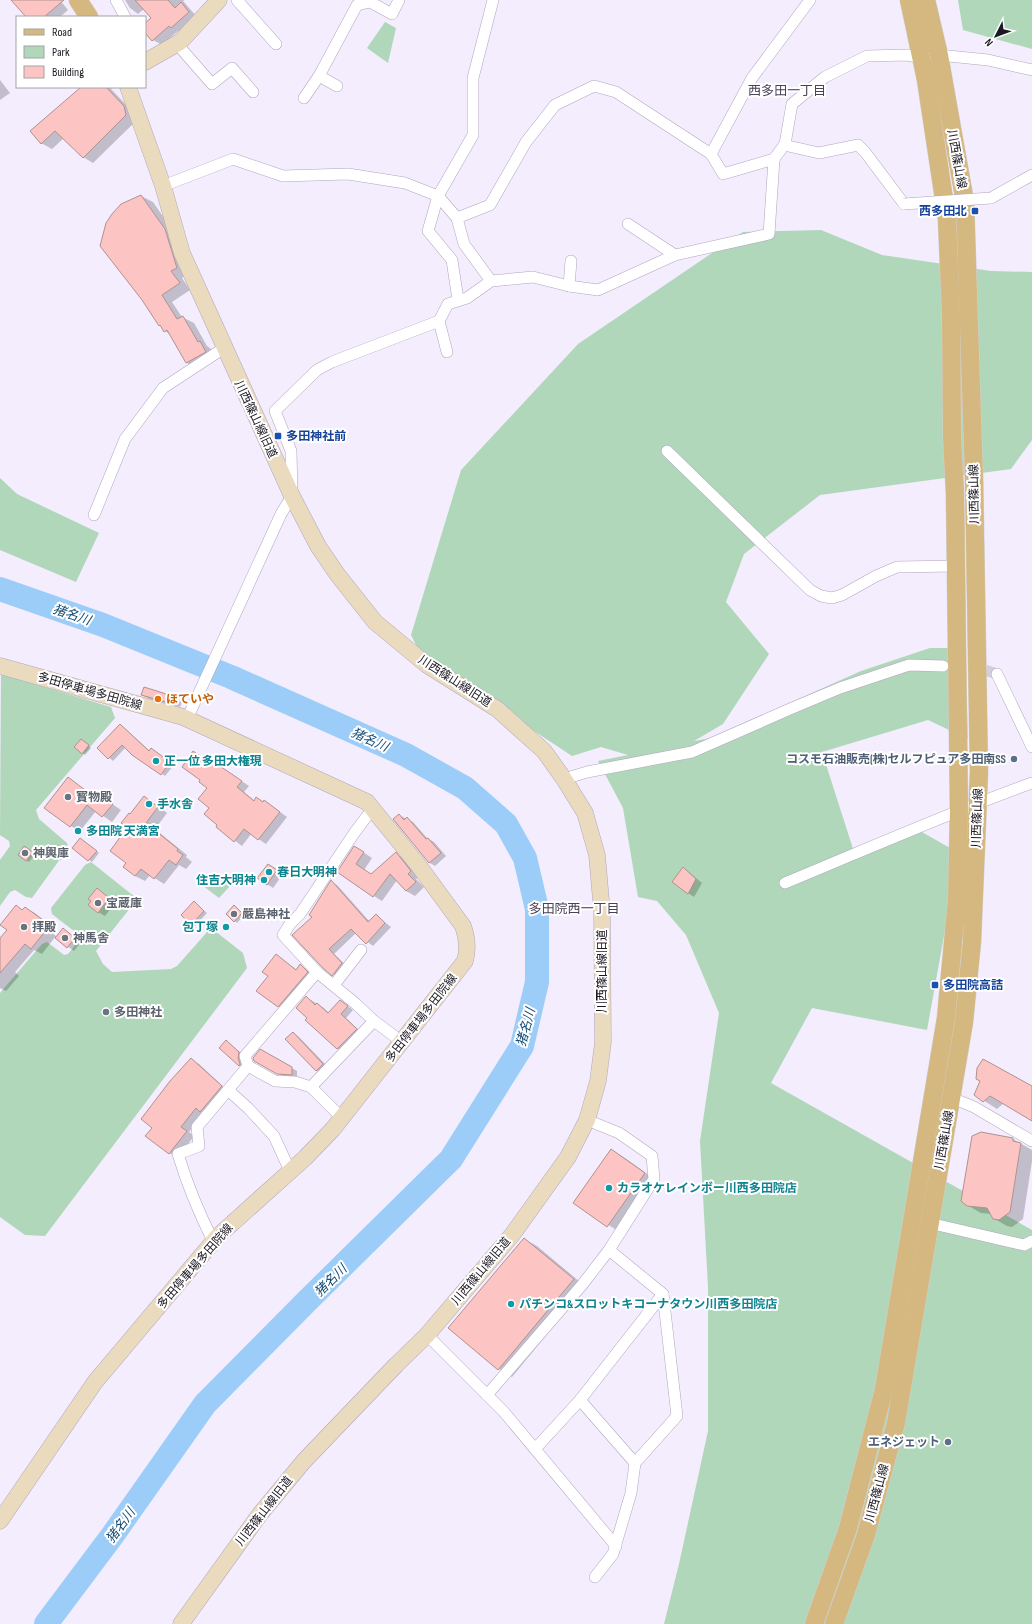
<svg xmlns="http://www.w3.org/2000/svg" width="1032" height="1624" viewBox="0 0 1032 1624" font-family="'Sofia Sans Condensed','Noto Sans JP',sans-serif">
	<rect width="100%" height="100%" fill="#f3edfd"/>
	<g fill="#b0d7ba">
		<path d="M958,0h74v49l-69,-19z"/>
		<path d="M385,22l11,6 -8,35 -21,-15z"/>
		<path d="M821,230l61,25 109,16 41,1v168l-21,29 -191,26 -76,59 -18,48 43,52 -46,70 -29,17 17,-3 150,-67 69,-23h35l3,91 -40,-19 -106,32 33,103 65,-24 39,22 -32,177 -115,-22 -41,75 261,147v394h-368l15,-60 29,-133v-144l-8,-146 19,-128 -33,-78 -29,-34 -19,-4 -15,-89 -25,-47 30,-6 -27,-8 -29,9 -150,-99 -11,-22 50,-165 117,-126 165,-112z"/>
		<path d="M0,478l17,16 82,39 -23,49 -76,-32z"/>
		<path d="M1,674l110,33 4,11 -79,92 3,9 28,24 1,5 -36,50 -6,-1 -11,-7 -5,2 -10,14v-46l10,-14 -1,-5 -9,-6z"/>
		<path d="M91,862l44,35v5l-39,49 7,13 9,8 59,-3 6,-3 31,-35h7l28,22 4,15 -202,268 -20,-1 -25,-18v-224l42,-49 5,-2 17,13 4,-1 12,-15 -1,-4 -27,-21 -1,-6 34,-43z"/>
		<path d="M213,872l17,14 -11,12 -17,-13z"/>
	</g>
	<g fill="#0003">
		<path d="M18,0h42l8,10 -8,7h-33z"/>
		<path d="M125,0h60l-2,1 14,16 -17,15 -2,-1 -16,14 -9,-5 -8,-9v-6l7,-7 -8,-9 -6,5 -8,-6z"/>
		<path d="M0,80l10,13 -10,7z"/>
		<path d="M80,87h33l-2,2 23,24 2,8 -43,42 -10,-6 -19,-19 -12,11 -11,-6 40,-55z"/>
		<path d="M141,196l12,6 24,35 11,37 -6,4 8,12 -18,12 10,15 12,6 13,23 4,3 6,9 -19,11 -11,-6 -16,-28 -6,-4 -3,-5 -3,-1z"/>
		<path d="M142,695l33,3 7,4 -2,5 -31,-8z"/>
		<path d="M121,725l29,26 2,-2 22,16 -9,11 -39,-29 -13,14 -15,-13z"/>
		<path d="M84,742l7,6 -6,7 -2,-2z"/>
		<path d="M210,763l9,3 30,20 -5,6 11,9 2,-3 7,4 1,-1 22,16 -21,27 -15,-10 -9,12 -25,-19 2,-2 -9,-17 -1,-20z"/>
		<path d="M68,778l31,22 3,-3 19,13 -9,12 -16,-11 -16,20 -9,-5z"/>
		<path d="M145,797l22,16 -12,16 32,26 -1,2 6,5 -6,7 -7,-4 -15,19 -14,-9 -5,6 -10,-5 -7,-13 -5,-27 7,-21z"/>
		<path d="M399,815l14,7 14,16 7,4 12,14 -11,10 -5,-3 -36,-44z"/>
		<path d="M81,839l18,14 -7,9 -19,-14z"/>
		<path d="M60,848l7,6 -5,6 -3,-1z"/>
		<path d="M27,849l8,5 -6,8 -3,-2z"/>
		<path d="M363,852l9,6 -8,12 8,5 24,-21 8,4 15,18 -3,3 8,8 -9,9 -9,-5 -9,-11 -15,21 -8,-5 -36,-24z"/>
		<path d="M684,868l18,15 -8,14 -6,-4z"/>
		<path d="M275,869l8,5 -10,14 -6,-4z"/>
		<path d="M331,882l6,3 33,37 6,-7 15,12 -18,19 -17,-13 -22,21 14,13 -9,11 -16,-12 -9,-49z"/>
		<path d="M97,890l18,13 -10,13 -7,-4 -5,-11z"/>
		<path d="M194,902l13,11 -12,13 -3,-2z"/>
		<path d="M16,906l7,4 2,-2 10,5 17,14 -3,3 8,7 6,-8 18,13 -7,9 -19,-14 -13,17 -8,-4 -19,22 4,4 -13,15 -6,-3v-47l5,-6z"/>
		<path d="M237,908l7,7 -7,8 -2,-2z"/>
		<path d="M276,955l21,15 3,-5 6,4 7,7 -29,34 -6,-4z"/>
		<path d="M306,997l18,11 5,5 11,-12 13,9 -7,8 16,15 -18,19 -6,-3 -31,-29 1,-1z"/>
		<path d="M293,1033l5,3 30,31 -6,7 -5,-3 -30,-32z"/>
		<path d="M226,1041l19,15v13l-6,-3z"/>
		<path d="M261,1050l36,21v6l-14,-1 -28,-15z"/>
		<path d="M191,1060l8,4 30,28 -25,21 -15,19 5,4 -16,22 -9,-5 -16,-26z"/>
		<path d="M1032,1087v32l-28,-16 -7,6 -22,-14z"/>
		<path d="M981,1133l32,6 19,11v11l-9,58 -11,8 -5,-1 -14,-8 -1,-4 -11,-1 -14,-8z"/>
		<path d="M612,1150l13,8 32,23 -36,52 -47,-30z"/>
		<path d="M524,1239l13,7 49,41 -74,90 -13,-8z"/>
	</g>
	<g fill="none" stroke-linecap="round" stroke-linejoin="round">
		<path stroke="#9bcdf8" stroke-width="24" d="M0,589l103,36 128,52 175,78 59,33 41,36 19,34 12,51v73l-15,64 -71,113 -144,142 -102,103 -93,132 -66,88"/>
	</g>
	<g fill="#fcc4c2" stroke="#b19290">
		<path d="M11,0h53l-20,17h-18z"/>
		<path d="M135,0h33l7,8 6,-6 8,10 -18,16 -2,-2 -17,15 -7,-8v-10l6,-5z"/>
		<path d="M81,87h25l18,19 2,9 -43,43 -28,-27 -14,13 -11,-13z"/>
		<path d="M141,195l24,34 12,39 -6,3 9,12 -18,12 15,24 6,-3 15,26 2,-1 6,11 -20,11 -19,-33 -3,2 -4,-7 -1,1 -17,-26 -42,-54 6,-23 6,-9 9,-10z"/>
		<path d="M144,687l32,10 -3,7 -32,-9z"/>
		<path d="M120,724l29,27 2,-3 19,14 -9,13 -29,-20 -10,-10 -14,14 -11,-11z"/>
		<path d="M81,739l8,6 -7,9 -8,-7z"/>
		<path d="M193,751l17,12 1,-3 31,21 -5,6 17,14 2,-4 7,5 1,-2 16,12 -22,28 -14,-11 -10,13 -18,-15 1,-2 -13,-11 5,-6 -11,-9 9,-11 -8,-6 1,-2 -18,-13z"/>
		<path d="M68,777l30,23 4,-5 11,9 -11,13 -15,-12 -17,22 -26,-19z"/>
		<path d="M144,796l14,11 -12,16 32,26 -1,2 6,4 -7,10 -7,-5 -15,19 -13,-10 -6,7 -12,-9 3,-4 -16,-12 11,-15 -2,-2 6,-8 -4,-3 8,-10 1,1z"/>
		<path d="M399,814l5,6 3,-3 19,22 2,-1 13,15 -12,10 -36,-44z"/>
		<path d="M80,838l17,13 -9,10 -16,-13z"/>
		<path d="M57,845l8,7 -6,7 -9,-6z"/>
		<path d="M24,846l9,6 -7,9 -8,-6z"/>
		<path d="M354,846l10,6 -8,12 15,10 25,-22 15,19 -3,3 8,8 -10,9 -16,-17 -17,23 -36,-25z"/>
		<path d="M268,864l9,6 -10,15 -10,-7z"/>
		<path d="M683,867l13,12 -8,15 -16,-12z"/>
		<path d="M331,880l37,42 8,-8 9,9 -19,21 -15,-15 -22,20 13,14 -10,13 -10,-9 -30,-32 20,-18 -3,-2z"/>
		<path d="M97,888l12,10 -11,15 -10,-8 3,-4 -3,-2z"/>
		<path d="M194,901l10,10 -13,14 -10,-10z"/>
		<path d="M16,905l6,5 3,-3 18,13 -3,4 7,5 -16,20 -6,-5 -25,29v-35l7,-8 -7,-5z"/>
		<path d="M234,905l8,8 -8,9 -8,-8z"/>
		<path d="M63,928l12,10 -8,10 -12,-10z"/>
		<path d="M276,954l20,16 4,-6 8,8 -30,35 -22,-16 12,-15 -6,-4z"/>
		<path d="M306,996l9,9 2,-2 11,10 12,-13 8,6 -7,8 16,15 -20,20 -32,-29 2,-2 -11,-10z"/>
		<path d="M293,1032l30,32 -7,7 -31,-32z"/>
		<path d="M226,1040l13,12 -1,6 2,6 -1,2 -20,-18z"/>
		<path d="M260,1049l32,18v8l-15,-1 -23,-13 -1,-3z"/>
		<path d="M191,1058l31,28 -22,26 -4,-4 -15,19 6,4 -18,23 -24,-18 7,-8 -11,-9 29,-38z"/>
		<path d="M983,1059l49,27v35l-42,-25 -7,6 -9,-7 6,-14 -4,-2 1,-11z"/>
		<path d="M981,1132l32,6v3l8,2 -11,69 -11,8 -6,-1 -6,-11 -20,-2 -6,-5 11,-65z"/>
		<path d="M611,1149l34,24 -38,54 -34,-24z"/>
		<path d="M524,1238l50,41 -76,91 -50,-42z"/>
	</g>
	<g fill="none" stroke-linecap="round" stroke-linejoin="round">
		<path stroke="#d3cddc" stroke-width="11" stroke-dasharray="11 5.5" stroke-linecap="butt" d="M953,667l32,3 12,4"/>
		<g stroke="#b0a6bf" stroke-width="12">
			<g id="street">
				<path d="M116,0l9,17"/>
				<path d="M237,0l39,44"/>
				<path d="M177,44l35,40 20,-16 21,24"/>
				<path d="M319,76l18,10"/>
				<path d="M304,98l15,-22 38,-71 13,-3 22,12 7,-14"/>
				<path d="M784,145l35,8 39,-8 7,7 39,52"/>
				<path d="M711,154l41,-76 58,-78"/>
				<path d="M163,186l70,-27 50,17 65,-2 57,9 33,13 19,22 33,-13 36,-63 29,-37 39,-19 22,6 95,62 12,20 51,-15 11,-15 7,-40 33,-27 42,-21 40,-1 15,3 17,-3 49,5 44,10"/>
				<path d="M991,198l41,-23"/>
				<path d="M457,218l7,26 27,37"/>
				<path d="M628,224l47,31"/>
				<path d="M569,286l2,-25"/>
				<path d="M458,300l-6,-40 -24,-29 10,-35 35,-61v-57l20,-78"/>
				<path d="M439,321l8,31"/>
				<path d="M667,451l143,139 11,6 11,2 10,-3 34,-19 21,-9 59,-1"/>
				<path d="M94,515l31,-76 38,-51 61,-40"/>
				<path d="M997,674l35,73"/>
				<path d="M187,719l94,-205 11,-18 -1,-45 -16,-40 42,-41 15,-8 107,-41 9,-17 19,-6 24,-17 42,-4 36,9 29,4 77,-35 94,-21 5,-75"/>
				<path d="M564,779l23,-7 105,-20 98,-43 50,-21 69,-23 34,1"/>
				<path d="M373,808l-18,24 -55,82 -10,10 -7,11 34,37 39,32 18,17 28,21"/>
				<path d="M785,883c82,-34 163,-70 247,-100"/>
				<path d="M334,985l27,-35"/>
				<path d="M248,1066l27,15 20,1 16,5 31,31"/>
				<path d="M311,1087l63,-66"/>
				<path d="M228,1090l20,18 26,28 16,35"/>
				<path d="M952,1098l22,9 58,34"/>
				<path d="M929,1223l95,22 8,-4"/>
				<path d="M213,1241c-14,-28 -26,-57 -35,-87l21,-8 -2,-19 51,-61 -3,-10 72,-84"/>
				<path d="M427,1335l77,77 112,134"/>
				<path d="M487,1395l95,-110 27,-35 45,-71 -2,-23 -33,-23 -32,-13"/>
				<path d="M580,1400l55,63"/>
				<path d="M535,1449l45,-49 83,-106"/>
				<path d="M595,1577l18,-23 18,-61 4,-30 42,-47 -14,-122 -54,-44"/>
			</g>
		</g>
		<g stroke="#b0a6bf" stroke-width="17">
			<g id="secondary">
				<path d="M145,62l35,-20 39,-42"/>
				<path d="M128,87l35,99 19,67 110,243 26,50 19,28 38,48 52,43 70,44 47,42 20,28 21,34 12,42 5,57 1,130 -5,39 -11,39 -19,37 -56,78 -85,100 -31,30 -92,96 -44,53 -79,110"/>
				<path d="M0,666l183,51 184,85 52,64 44,60c4,11 5,24 2,35l-132,168 -28,29 -87,78 -123,146 -95,139"/>
			</g>
		</g>
		<g stroke="#d2d1d3" stroke-width="19">
			<g id="primary">
				<path d="M78,0l11,17"/>
				<path d="M814,1624l34,-96 36,-139 62,-371 11,-119 2,-89 -4,-317 -3,-55 -1,-124 -4,-95 -21,-139 -17,-80"/>
				<path d="M834,1624l32,-89 30,-112 68,-401 8,-81 7,-169 -5,-294 -9,-276 -26,-147 -13,-55"/>
			</g>
		</g>
		<use href="#street" stroke="#fff" stroke-width="11"/>
		<use href="#secondary" stroke="#eadbbf" stroke-width="16"/>
		<use href="#primary" stroke="#d5b880" stroke-width="18"/>
		<g stroke="#b0a6bf" stroke-width="12" stroke-linecap="butt">
			<path id="street-bridge" d="M904,204l87,-6"/>
		</g>
		<use href="#street-bridge" stroke="#fff" stroke-width="11"/>
	</g>
	<g fill="#1a4fb4" stroke="#fff" stroke-width="1.5">
		<rect x="971" y="207" width="8" height="8" rx="2"/>
		<rect x="274" y="432" width="8" height="8" rx="2"/>
		<rect x="931" y="981" width="8" height="8" rx="2"/>
	</g>
	<circle fill="#e8710a" stroke="#fff" stroke-width="1.5" cx="158" cy="699" r="4"/>
	<g fill="#5c6f8a" stroke="#fff" stroke-width="1.5">
		<circle cx="1014" cy="759" r="4"/>
		<circle cx="948" cy="1442" r="4"/>
	</g>
	<g fill="#0f9aa8" stroke="#fff" stroke-width="1.5">
		<circle cx="156" cy="761" r="4"/>
		<circle cx="149" cy="804" r="4"/>
		<circle cx="78" cy="831" r="4"/>
		<circle cx="269" cy="872" r="4"/>
		<circle cx="264" cy="880" r="4"/>
		<circle cx="226" cy="927" r="4"/>
		<circle cx="609" cy="1188" r="4"/>
		<circle cx="511" cy="1304" r="4"/>
	</g>
	<g fill="#6b7280" stroke="#fff" stroke-width="1.5">
		<circle cx="68" cy="797" r="4"/>
		<circle cx="25" cy="853" r="4"/>
		<circle cx="98" cy="903" r="4"/>
		<circle cx="234" cy="914" r="4"/>
		<circle cx="24" cy="927" r="4"/>
		<circle cx="65" cy="938" r="4"/>
		<circle cx="106" cy="1012" r="4"/>
	</g>
	<g text-anchor="middle" stroke-width="4" stroke-linejoin="round" paint-order="stroke">
		<g font-size="12" fill="#1c1822" stroke="#fff">
			<text transform="translate(957 159) rotate(80)" y="4">川西篠山線</text>
			<text transform="translate(256 419) rotate(65)" y="4">川西篠山線旧道</text>
			<text transform="translate(974 494) rotate(-91)" y="4">川西篠山線</text>
			<text transform="translate(455 681) rotate(33)" y="4">川西篠山線旧道</text>
			<text transform="translate(90 691) rotate(16)" y="4">多田停車場多田院線</text>
			<text transform="translate(977 818) rotate(-88)" y="4">川西篠山線</text>
			<text transform="translate(602 971) rotate(-90)" y="4">川西篠山線旧道</text>
			<text transform="translate(421 1018) rotate(-52)" y="4">多田停車場多田院線</text>
			<text transform="translate(944 1140) rotate(-80)" y="4">川西篠山線</text>
			<text transform="translate(195 1266) rotate(-49)" y="4">多田停車場多田院線</text>
			<text transform="translate(481 1271) rotate(-50)" y="4">川西篠山線旧道</text>
			<text transform="translate(877 1493) rotate(-75)" y="4">川西篠山線</text>
			<text transform="translate(264 1511) rotate(-52)" y="4">川西篠山線旧道</text>
		</g>
		<g font-size="12" font-weight="bold" fill="#164399" stroke="#fff" text-anchor="start">
			<text x="967" y="215" text-anchor="end">西多田北</text>
			<text x="286" y="440">多田神社前</text>
			<text x="943" y="989">多田院高詰</text>
		</g>
		<g font-size="12" font-weight="bold" fill="#c56008" stroke="#fff" text-anchor="start">
			<text x="166" y="703">ほていや</text>
		</g>
		<g font-size="12" font-weight="bold" fill="#4e5e75" stroke="#fff" text-anchor="end">
			<text x="1006" y="763">コスモ石油販売(株)セルフピュア多田南SS</text>
			<text x="940" y="1446">エネジェット</text>
		</g>
		<g font-size="12" font-weight="bold" fill="#0d838f" stroke="#fff" text-anchor="start">
			<text x="164" y="765">正一位 多田大権現</text>
			<text x="157" y="808">手水舎</text>
			<text x="86" y="835">多田院 天満宮</text>
			<text x="277" y="876">春日大明神</text>
			<text x="256" y="884" text-anchor="end">住吉大明神</text>
			<text x="218" y="931" text-anchor="end">包丁塚</text>
			<text x="617" y="1192">カラオケレインボー川西多田院店</text>
			<text x="519" y="1308">パチンコ&amp;スロットキコーナタウン川西多田院店</text>
		</g>
		<g font-size="12" font-weight="bold" fill="#5b616d" stroke="#fff" text-anchor="start">
			<text x="76" y="801">寳物殿</text>
			<text x="33" y="857">神輿庫</text>
			<text x="106" y="907">宝蔵庫</text>
			<text x="242" y="918">嚴島神社</text>
			<text x="32" y="931">拝殿</text>
			<text x="73" y="942">神馬舎</text>
			<text x="114" y="1016">多田神社</text>
		</g>
		<g font-size="13" fill="#4b4258" stroke="#fff">
			<text x="787" y="95">西多田一丁目</text>
			<text x="574" y="913">多田院西一丁目</text>
		</g>
		<g font-size="13" font-style="italic" fill="#154c75" stroke="#fff">
			<text transform="translate(72 614) rotate(19)" y="5">猪名川</text>
			<text transform="translate(370 739) rotate(24)" y="5">猪名川</text>
			<text transform="translate(525 1027) rotate(-75)" y="5">猪名川</text>
			<text transform="translate(330 1280) rotate(-45)" y="5">猪名川</text>
			<text transform="translate(120 1525) rotate(-54)" y="5">猪名川</text>
		</g>
	</g>
	<rect x="16" y="16" width="130" height="72" fill="#ffffff" stroke="#a4a3a7"/>
	<rect x="24" y="29" width="20" height="6" fill="#d5b880" stroke="#a4a3a7"/>
	<text x="52" y="36" font-size="12" fill="#1c1822">Road</text>
	<rect x="24" y="46" width="20" height="12" fill="#b0d7ba" stroke="#a4a3a7"/>
	<text x="52" y="56" font-size="12" fill="#1c1822">Park</text>
	<rect x="24" y="66" width="20" height="12" fill="#fcc4c2" stroke="#a4a3a7"/>
	<text x="52" y="76" font-size="12" fill="#1c1822">Building</text>
	<g transform="translate(996 36) rotate(228)" stroke="#ffffff" stroke-width="3" paint-order="stroke">
	<path d="M0-3L7 15L0 10L-7 15Z" fill="#1c1822"/>
	<text y="-6" font-size="11" font-weight="bold" text-anchor="middle" fill="#1c1822">N</text>
	</g>
</svg>
